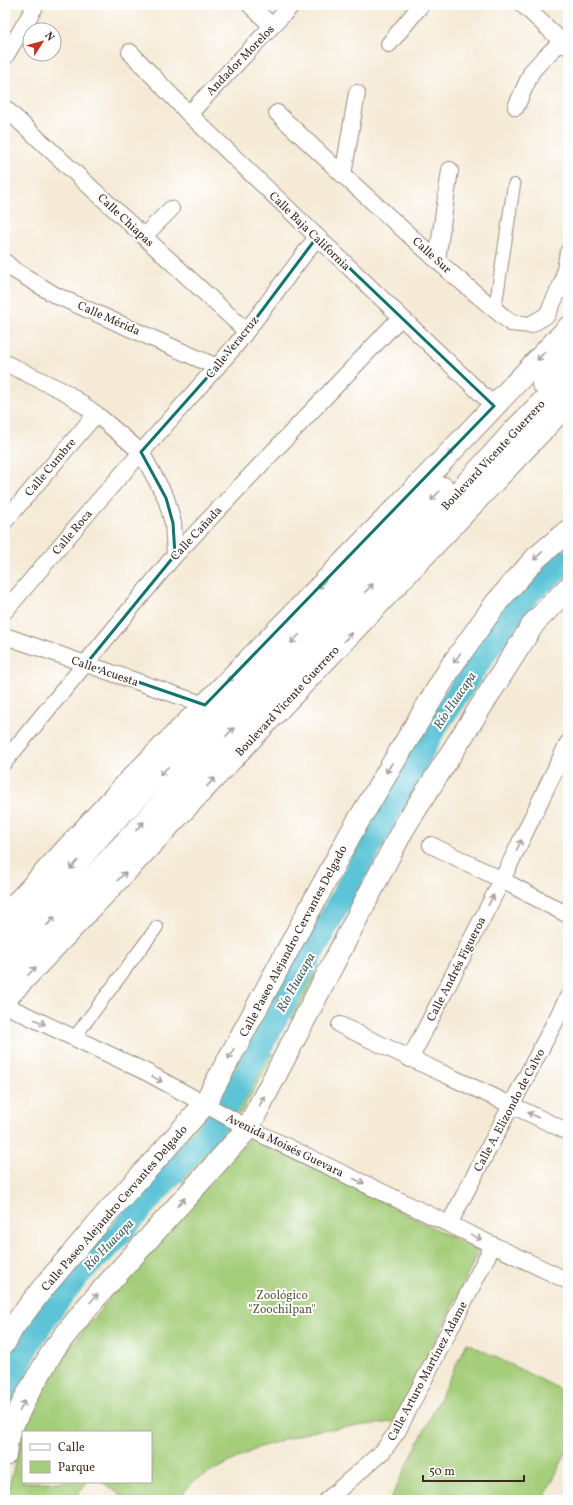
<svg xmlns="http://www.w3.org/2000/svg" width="573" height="1505" viewBox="0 0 573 1505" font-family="Vollkorn,serif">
	<rect width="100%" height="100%" fill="#fff"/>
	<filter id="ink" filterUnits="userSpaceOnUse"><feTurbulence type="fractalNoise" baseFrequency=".025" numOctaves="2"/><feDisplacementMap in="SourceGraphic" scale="8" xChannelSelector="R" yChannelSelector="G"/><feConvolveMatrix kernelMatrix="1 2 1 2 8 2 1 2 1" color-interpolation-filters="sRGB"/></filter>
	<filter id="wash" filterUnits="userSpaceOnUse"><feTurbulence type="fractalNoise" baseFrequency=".012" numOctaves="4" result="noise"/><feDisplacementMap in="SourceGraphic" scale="16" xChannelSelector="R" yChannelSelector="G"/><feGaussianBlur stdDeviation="0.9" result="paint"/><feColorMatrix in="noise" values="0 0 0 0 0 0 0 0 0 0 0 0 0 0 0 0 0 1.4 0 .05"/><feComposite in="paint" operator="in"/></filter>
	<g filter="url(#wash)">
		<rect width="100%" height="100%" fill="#f5ead6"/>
		<g fill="#a5ce7a" stroke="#707c4c">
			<path d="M290,962l26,13 -23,44 -26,-13z"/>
			<path d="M246,1041l27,14 -33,59 -26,-14z"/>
			<path d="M202,1113l32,16 -48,56 -25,-23z"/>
			<path d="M251,1136l228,115 -53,110 -33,61 -82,9 -54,17 -63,33 -17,19h-50l-25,-18h49v-50h-128v50h64l-13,18h-50l-16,-9 16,-65 27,-55 77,-95z"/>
			<path d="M467,1343l101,50v56l-25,51h-153z"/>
		</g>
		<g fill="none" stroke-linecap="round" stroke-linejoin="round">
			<path stroke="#5bc4d6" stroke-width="24" d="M5,1393l24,-50 22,-33 28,-36 33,-31 27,-32 74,-84 26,-41 195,-357 72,-107 24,-30 38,-32"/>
		</g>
	</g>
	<g filter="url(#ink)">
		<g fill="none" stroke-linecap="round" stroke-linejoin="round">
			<g stroke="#988a7a" stroke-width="14">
				<g id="pedestrian">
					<path d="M495,309l19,-124"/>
					<path d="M74,1038l83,-111"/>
				</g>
			</g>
			<g stroke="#988a7a" stroke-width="18">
				<g id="minor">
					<path d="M250,5l22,21"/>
					<path d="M523,5l45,42"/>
					<path d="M389,44l32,-39"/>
					<path d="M130,52l59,62 305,292"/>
					<path d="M5,57l31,-52"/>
					<path d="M516,107l16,-36 11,-12 19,-18"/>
					<path d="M5,108l241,223"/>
					<path d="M277,113l66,62 108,98 60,50 19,2 17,-10 16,-34 5,-29"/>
					<path d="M189,114l103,-109"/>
					<path d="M343,175l14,-82"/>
					<path d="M144,236l27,-27"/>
					<path d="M437,260l13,-90"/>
					<path d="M5,262l9,8 41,25 162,72"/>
					<path d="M5,363l62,30 29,21 45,38 25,46 7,25 2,32"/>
					<path d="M5,521l91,-107"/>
					<path d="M5,611l88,-104 143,-162 81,-108"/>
					<path d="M5,636l200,69"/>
					<path d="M5,761l170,-206 226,-238"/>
					<path d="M431,845l71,35 66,35"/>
					<path d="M5,1005l143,68 100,55 320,153"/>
					<path d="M340,1025c76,37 152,70 228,107"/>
					<path d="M410,1059l92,-179 66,-137"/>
					<path d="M449,1224l119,-227"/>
					<path d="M327,1500l56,-49 15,-21 95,-185"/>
				</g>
			</g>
			<g stroke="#988a7a" stroke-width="24">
				<g id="secondary">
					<path d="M5,916l128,-139 72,-72 238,-245 125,-132"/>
					<path d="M5,999l563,-596"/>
					<path d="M5,1342l8,-15 30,-39 63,-74 52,-57 46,-52 147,-272 101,-168 45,-63 39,-44 32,-27"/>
					<path d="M5,1455l3,-21 19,-39 27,-46 34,-43 160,-178 155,-299 131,-206 34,-35"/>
				</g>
			</g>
			<g stroke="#988a7a" stroke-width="24">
				<g id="trunk">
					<path d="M543,383l25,-27"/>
					<path d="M116,811l17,-34"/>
					<path d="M5,943l103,-116 335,-339"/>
					<path d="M5,970l163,-173 252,-262 95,-105 53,-54"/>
				</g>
			</g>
			<use href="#pedestrian" stroke="#fff" stroke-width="12"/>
			<use href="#minor" stroke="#fff" stroke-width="16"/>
			<use href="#secondary" stroke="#fff" stroke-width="22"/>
			<use href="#trunk" stroke="#fff" stroke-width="22"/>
		</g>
		<defs><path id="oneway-shaft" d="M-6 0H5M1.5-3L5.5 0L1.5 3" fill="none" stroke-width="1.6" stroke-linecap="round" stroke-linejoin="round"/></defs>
		<g stroke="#a79f9a">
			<use href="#oneway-shaft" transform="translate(541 356) rotate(133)"/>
			<use href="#oneway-shaft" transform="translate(452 451) rotate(133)"/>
			<use href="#oneway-shaft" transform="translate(435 496) rotate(134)"/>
			<use href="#oneway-shaft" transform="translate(538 556) rotate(137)"/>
			<use href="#oneway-shaft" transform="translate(322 584) rotate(134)"/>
			<use href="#oneway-shaft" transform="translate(369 588) rotate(-46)"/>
			<use href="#oneway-shaft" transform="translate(348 637) rotate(-47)"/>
			<use href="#oneway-shaft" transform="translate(295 639) rotate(135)"/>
			<use href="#oneway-shaft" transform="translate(457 658) rotate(124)"/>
			<use href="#oneway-shaft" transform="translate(232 677) rotate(134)"/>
			<use href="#oneway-shaft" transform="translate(230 732) rotate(-46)"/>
			<use href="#oneway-shaft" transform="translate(389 768) rotate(121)"/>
			<use href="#oneway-shaft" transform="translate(164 771) rotate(135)"/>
			<use href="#oneway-shaft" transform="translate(211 782) rotate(-47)"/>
			<use href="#oneway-shaft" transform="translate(140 826) rotate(-47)"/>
			<use href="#oneway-shaft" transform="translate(519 845) rotate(-64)"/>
			<use href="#oneway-shaft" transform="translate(74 865) rotate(132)"/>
			<use href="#oneway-shaft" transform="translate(122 876) rotate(-46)"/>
			<use href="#oneway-shaft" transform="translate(491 900) rotate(-63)"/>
			<use href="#oneway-shaft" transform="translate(51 921) rotate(-47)"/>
			<use href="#oneway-shaft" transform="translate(32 971) rotate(-46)"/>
			<use href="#oneway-shaft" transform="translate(40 1022) rotate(26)"/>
			<use href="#oneway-shaft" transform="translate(231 1054) rotate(118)"/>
			<use href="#oneway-shaft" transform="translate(157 1079) rotate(29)"/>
			<use href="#oneway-shaft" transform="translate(262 1101) rotate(-62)"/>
			<use href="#oneway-shaft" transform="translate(533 1115) rotate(-154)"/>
			<use href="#oneway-shaft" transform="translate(359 1181) rotate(25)"/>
			<use href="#oneway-shaft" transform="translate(181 1202) rotate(-48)"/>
			<use href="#oneway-shaft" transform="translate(476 1237) rotate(26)"/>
			<use href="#oneway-shaft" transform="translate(94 1298) rotate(-48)"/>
			<use href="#oneway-shaft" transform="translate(22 1406) rotate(-65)"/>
		</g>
	</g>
	<path fill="none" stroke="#0f766e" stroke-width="3" stroke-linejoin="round" d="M317,237l177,169 -289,299 -119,-41 89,-109 -2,-32 -7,-25 -25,-46 95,-107z"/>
	<g text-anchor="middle" stroke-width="4" stroke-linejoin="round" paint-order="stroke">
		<g font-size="12" fill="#3b2a1e" stroke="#fff">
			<text transform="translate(240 60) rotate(-46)" y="4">Andador Morelos</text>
			<text transform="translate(126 220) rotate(43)" y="4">Calle Chiapas</text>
			<text transform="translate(310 231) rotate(44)" y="4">Calle Baja California</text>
			<text transform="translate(432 255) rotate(42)" y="4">Calle Sur</text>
			<text transform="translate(109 318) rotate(24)" y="4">Calle Mérida</text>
			<text transform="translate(232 347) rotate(-51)" y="4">Calle Veracruz</text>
			<text transform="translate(493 455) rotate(-47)" y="4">Boulevard Vicente Guerrero</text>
			<text transform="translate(50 467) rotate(-50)" y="4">Calle Cumbre</text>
			<text transform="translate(72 532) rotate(-50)" y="4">Calle Roca</text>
			<text transform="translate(196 533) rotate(-47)" y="4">Calle Cañada</text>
			<text transform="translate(105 671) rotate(19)" y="4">Calle Acuesta</text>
			<text transform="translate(287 701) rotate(-47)" y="4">Boulevard Vicente Guerrero</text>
			<text transform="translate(293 941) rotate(-62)" y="4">Calle Paseo Alejandro Cervantes Delgado</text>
			<text transform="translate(456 969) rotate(-63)" y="4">Calle Andrés Figueroa</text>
			<text transform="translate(509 1110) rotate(-62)" y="4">Calle A. Elizondo de Calvo</text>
			<text transform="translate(285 1145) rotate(26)" y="4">Avenida Moisés Guevara</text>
			<text transform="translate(114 1208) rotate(-49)" y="4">Calle Paseo Alejandro Cervantes Delgado</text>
			<text transform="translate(427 1371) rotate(-62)" y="4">Calle Arturo Martínez Adame</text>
		</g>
		<g font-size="12" fill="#5b5b3a" stroke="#fff">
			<text x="282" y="1299">Zoológico<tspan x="282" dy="14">"Zoochilpan"</tspan></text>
		</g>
		<g font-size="13" font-style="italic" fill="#46605e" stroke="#fff">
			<text transform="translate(454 700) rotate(-56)" y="5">Río Huacapa</text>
			<text transform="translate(295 982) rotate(-61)" y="5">Río Huacapa</text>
			<text transform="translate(108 1244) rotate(-46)" y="5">Río Huacapa</text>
		</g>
	</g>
	<rect width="573" height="1505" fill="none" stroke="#fff" stroke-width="20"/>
	<rect x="22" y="1431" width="130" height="52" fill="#ffffff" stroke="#b1aaa5"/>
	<rect x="30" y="1444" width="20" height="6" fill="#ffffff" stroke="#b1aaa5"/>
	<text x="58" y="1451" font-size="12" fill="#3b2a1e">Calle</text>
	<rect x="30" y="1461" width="20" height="12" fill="#a5ce7a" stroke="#b1aaa5"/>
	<text x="58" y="1471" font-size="12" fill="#3b2a1e">Parque</text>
	<g transform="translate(42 42) rotate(53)"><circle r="19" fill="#ffffff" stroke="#b1aaa5"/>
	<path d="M0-3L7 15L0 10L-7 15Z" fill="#c8321e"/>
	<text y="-6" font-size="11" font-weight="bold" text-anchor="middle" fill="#3b2a1e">N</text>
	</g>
	<path d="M423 1475v6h101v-6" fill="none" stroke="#3b2a1e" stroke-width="2"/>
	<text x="429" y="1475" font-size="12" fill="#3b2a1e" stroke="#ffffff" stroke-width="3" paint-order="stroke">50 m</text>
</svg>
